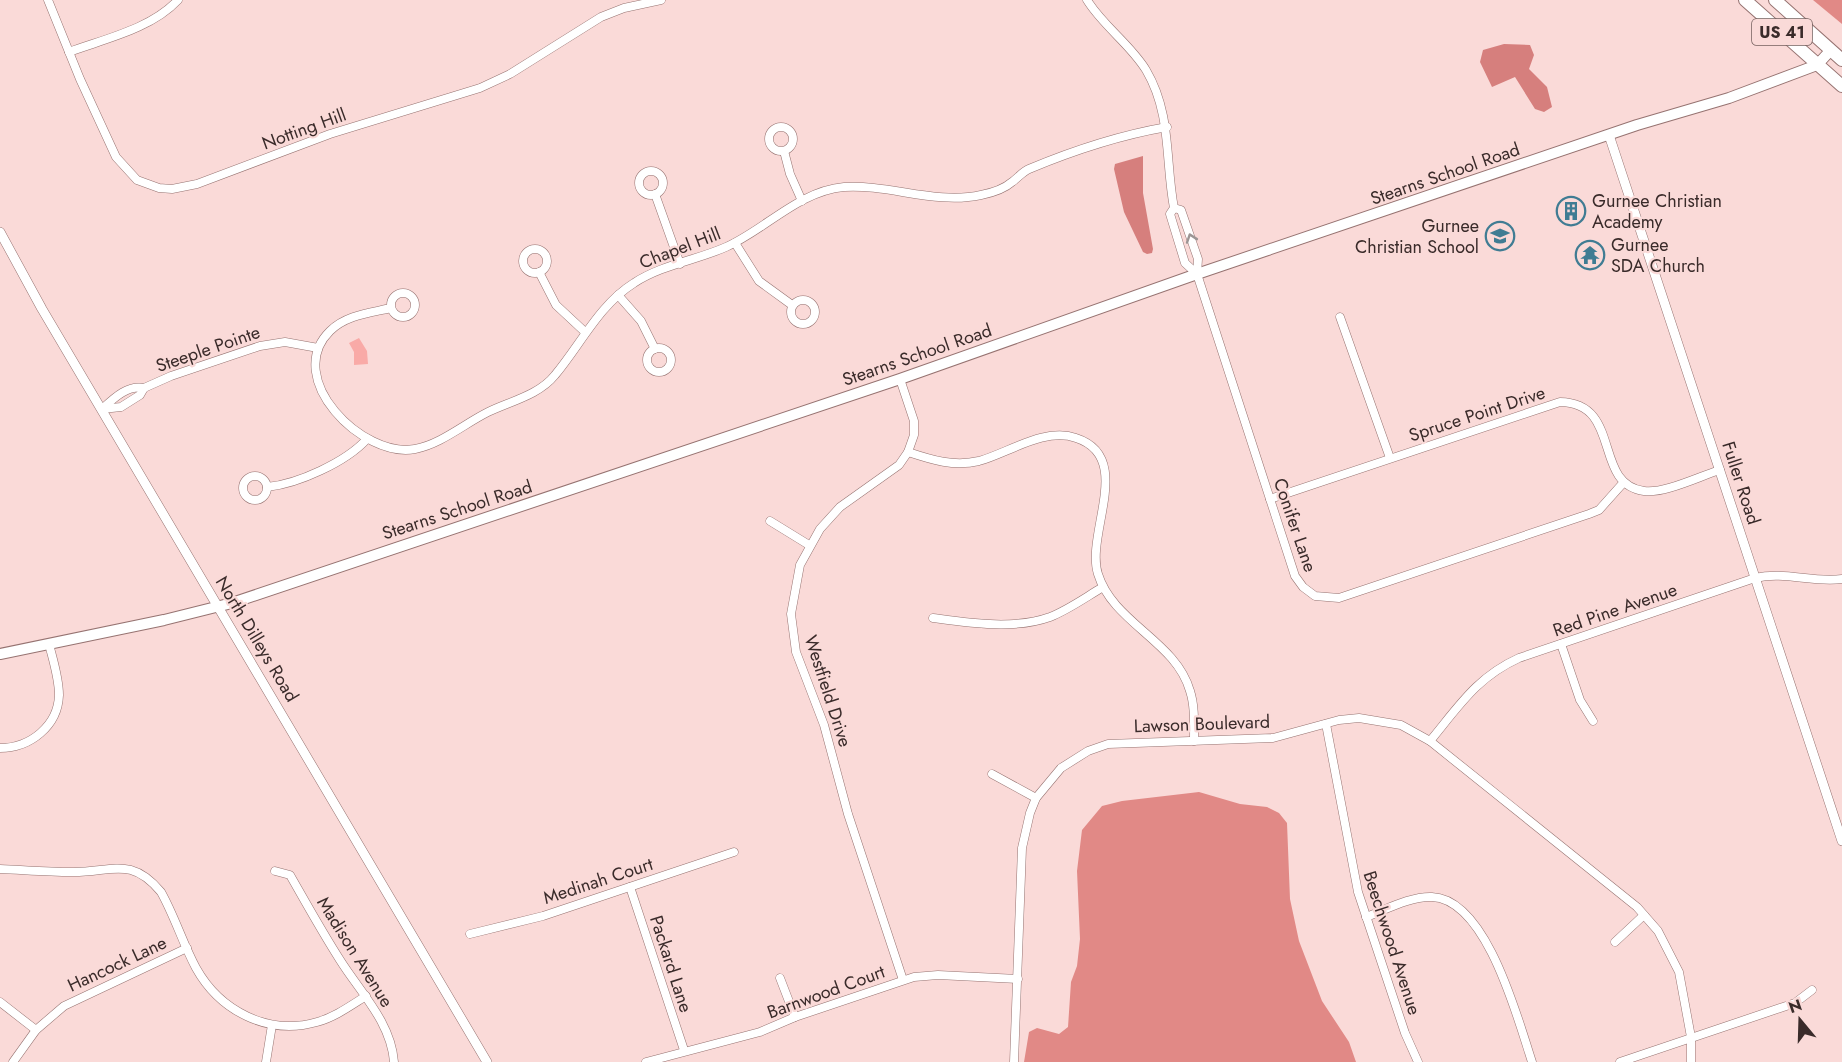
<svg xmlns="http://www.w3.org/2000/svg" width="1842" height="1062" viewBox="0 0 1842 1062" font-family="Jost,sans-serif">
	<rect width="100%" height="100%" fill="#fadad8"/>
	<path fill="#f9aaa7" d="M359,338l8,13 1,13 -14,1v-13l-5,-9z"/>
	<g fill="#e18986">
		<path d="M1813,0h29v24z"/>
		<path d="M1199,792l41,12 27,3 12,6 8,10 3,76 9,42 23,60 27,41 7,20h-332l5,-30 8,-4 22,6 9,-7 3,-45 6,-16 3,-27 -3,-68 5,-41 20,-24 20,-5z"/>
	</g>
	<g fill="#d67f7d">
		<path d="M1504,44l26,1 4,10 -5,14 18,18 5,20 -8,5 -9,-3 -20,-32 -23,10 -12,-25 3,-12z"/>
		<path d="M1143,156v37l10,56 -1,4 -5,1 -4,-2 -19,-40 -10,-43 1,-5z"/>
	</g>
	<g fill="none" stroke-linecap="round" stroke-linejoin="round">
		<g stroke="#967371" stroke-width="9">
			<g id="minor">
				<path d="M48,0l32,79 36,78 21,23 22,8 13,1 25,-5 133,-50 150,-46 30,-14 91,-57 23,-9 37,-8"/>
				<path d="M1087,0c16,26 43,44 59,70 26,44 19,91 28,138l-4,6 15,49 12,11"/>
				<path d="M69,52c35,-13 82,-23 109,-52"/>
				<circle cx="781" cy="139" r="12"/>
				<path d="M784,151l6,23 12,27"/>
				<circle cx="651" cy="183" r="12"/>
				<path d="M655,194l25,70"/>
				<path d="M1174,208l7,2 17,49 -1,15 98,302 8,11 12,9 24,2 250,-84 10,-4 25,-28"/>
				<path d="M735,243l24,38 33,24"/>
				<circle cx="535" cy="261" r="12"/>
				<path d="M539,272l17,33 29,27"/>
				<circle cx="403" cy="305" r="12"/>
				<path d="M618,295l23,26 14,28"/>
				<circle cx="803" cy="312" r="12"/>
				<path d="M391,308c-21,5 -45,7 -61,23 -48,47 33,128 85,118 26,-5 49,-25 73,-37 23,-11 51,-17 67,-37 26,-31 44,-70 79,-92 27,-18 63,-23 92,-36 40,-18 73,-56 118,-60 45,-3 92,18 137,8 10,-2 23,-6 31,-13 6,-4 10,-10 17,-13 43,-18 92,-34 138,-42"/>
				<path d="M1340,317l50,141"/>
				<circle cx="659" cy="360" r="12"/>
				<path d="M900,379l14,42v14l-6,17 -9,13 -59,42 -20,22 -20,36 -9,49 5,38 28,73 24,89 55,166"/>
				<path d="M102,409l19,-2 19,-12 4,-7 27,-12 89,-30 25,-4 33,6"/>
				<path d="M102,409c12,-11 25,-24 42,-21"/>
				<path d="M908,452c24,8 46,15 71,9 29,-8 66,-34 97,-23 59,19 9,96 22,136 15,49 78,67 92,117 5,15 4,33 4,50"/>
				<circle cx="255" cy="488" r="12"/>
				<path d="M267,487c31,-3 79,-25 100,-48"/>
				<path d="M1270,499l290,-97c63,1 32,82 84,89 20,3 56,-15 76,-21"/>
				<path d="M770,521l39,24"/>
				<path d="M933,618c37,5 81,12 117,-1 18,-7 36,-20 53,-30"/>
				<path d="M1561,644l19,56 13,21"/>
				<path d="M1326,724l32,168 47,141 13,29"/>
				<path d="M1430,741c29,-35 47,-64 89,-83l236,-80c30,-7 57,5 87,1"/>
				<path d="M0,748c30,0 58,-22 59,-53 0,-17 -6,-35 -10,-51"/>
				<path d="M992,774l44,24"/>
				<path d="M0,869c24,1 47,3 71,3 40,1 59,-17 90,20 14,25 22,52 35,76 24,43 72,68 121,54 18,-5 33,-16 49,-26"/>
				<path d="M275,871l15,4c16,28 32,57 50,85 20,32 51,62 54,102"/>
				<path d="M630,887l54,163"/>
				<path d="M1366,917c19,-7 45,-21 66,-20 55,2 86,123 100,165"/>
				<path d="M470,934l73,-18 191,-64"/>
				<path d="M1615,942l29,-27"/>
				<path d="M780,978l15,39"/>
				<path d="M0,1002l36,28"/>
				<path d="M13,1062l23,-32 28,-24 123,-58"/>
				<path d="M266,1062l6,-37"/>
				<path d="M646,1062l114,-30 35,-15 119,-40 24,-2 80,4"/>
				<path d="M1014,1062l8,-214 8,-35 6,-15 25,-30 27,-17 20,-7 165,-6 66,-18 20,-2 42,7 29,16 207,166 21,24 21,41 12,65v25"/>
				<path d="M1620,1062l175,-59 17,-13"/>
			</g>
		</g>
		<g stroke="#967371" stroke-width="10">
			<g id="tertiary">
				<path d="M1609,135l233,706"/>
				<path d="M0,232l42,77 445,753"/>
			</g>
		</g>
		<g stroke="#967371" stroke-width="12">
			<path id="secondary" d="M0,654l164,-34 68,-17 668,-224 297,-105 440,-149 92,-27 88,-33 14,-15"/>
		</g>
		<g stroke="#967371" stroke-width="14">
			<g id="trunk">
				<path d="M1745,0l97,86"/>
				<path d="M1775,0l67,60"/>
			</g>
		</g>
		<use href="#minor" stroke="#fff" stroke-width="8"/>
		<use href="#tertiary" stroke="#fff" stroke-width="9"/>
		<use href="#secondary" stroke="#fff" stroke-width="10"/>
		<use href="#trunk" stroke="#fff" stroke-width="12"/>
	</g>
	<defs><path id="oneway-chevron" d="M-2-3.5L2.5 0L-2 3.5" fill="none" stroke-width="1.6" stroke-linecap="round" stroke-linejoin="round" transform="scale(1.5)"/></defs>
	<use stroke="#9c9594" href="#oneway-chevron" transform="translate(1191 238) rotate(-109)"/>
	<defs>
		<g id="building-ring" transform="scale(1.5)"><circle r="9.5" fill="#fadad8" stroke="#407c93" stroke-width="1.5"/><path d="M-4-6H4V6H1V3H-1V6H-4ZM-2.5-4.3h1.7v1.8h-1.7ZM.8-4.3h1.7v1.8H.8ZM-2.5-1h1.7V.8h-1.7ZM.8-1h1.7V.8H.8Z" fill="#407c93"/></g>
		<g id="school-ring" transform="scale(1.5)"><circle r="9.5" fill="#fadad8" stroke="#407c93" stroke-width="1.5"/><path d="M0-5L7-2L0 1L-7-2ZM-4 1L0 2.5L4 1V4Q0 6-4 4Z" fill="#407c93"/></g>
		<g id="temple-ring" transform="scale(1.5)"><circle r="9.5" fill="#fadad8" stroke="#407c93" stroke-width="1.5"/><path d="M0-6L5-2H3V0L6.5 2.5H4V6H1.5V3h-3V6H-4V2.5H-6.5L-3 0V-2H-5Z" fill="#407c93"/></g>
	</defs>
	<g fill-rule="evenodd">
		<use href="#building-ring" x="1571" y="211"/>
		<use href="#school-ring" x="1500" y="236"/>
		<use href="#temple-ring" x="1590" y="255"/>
	</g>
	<g text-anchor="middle" stroke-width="4.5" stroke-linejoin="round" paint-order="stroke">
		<rect fill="#fadad8" stroke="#74605e" stroke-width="1.5" x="1752" y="19" width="60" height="26" rx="4.5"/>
		<g font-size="16" font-weight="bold" fill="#3a2b2a">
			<text x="1782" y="38">US 41</text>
		</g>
		<g font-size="18" fill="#3a2b2a" stroke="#fadad8">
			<text transform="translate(304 129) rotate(-20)" y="6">Notting Hill</text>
			<text transform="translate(1445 174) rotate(-19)" y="6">Stearns School Road</text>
			<text transform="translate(680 248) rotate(-21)" y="6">Chapel Hill</text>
			<text transform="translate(208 349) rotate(-19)" y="6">Steeple Pointe</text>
			<text transform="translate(917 355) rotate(-19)" y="6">Stearns School Road</text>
			<text transform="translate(1477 414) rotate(-18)" y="6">Spruce Point Drive</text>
			<text transform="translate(1741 483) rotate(72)" y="6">Fuller Road</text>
			<text transform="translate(457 510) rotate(-18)" y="6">Stearns School Road</text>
			<text transform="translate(1295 525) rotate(71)" y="6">Conifer Lane</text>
			<text transform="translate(1615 610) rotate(-19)" y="6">Red Pine Avenue</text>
			<text transform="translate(257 639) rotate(59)" y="6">North Dilleys Road</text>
			<text transform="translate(828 691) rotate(72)" y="6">Westfield Drive</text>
			<text transform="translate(1202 724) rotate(-2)" y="6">Lawson Boulevard</text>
			<text transform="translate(598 881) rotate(-18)" y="6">Medinah Court</text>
			<text transform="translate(1392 943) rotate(72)" y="6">Beechwood Avenue</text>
			<text transform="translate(355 952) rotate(58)" y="6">Madison Avenue</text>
			<text transform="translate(117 964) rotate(-25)" y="6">Hancock Lane</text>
			<text transform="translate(671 964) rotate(72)" y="6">Packard Lane</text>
			<text transform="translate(826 992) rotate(-20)" y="6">Barnwood Court</text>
		</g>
		<g font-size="18" fill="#3a2b2a" stroke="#fadad8" text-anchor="start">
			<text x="1592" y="207">Gurnee Christian<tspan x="1592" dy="21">Academy</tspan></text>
			<text x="1479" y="232" text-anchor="end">Gurnee<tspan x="1479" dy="21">Christian School</tspan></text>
			<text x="1611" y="251">Gurnee<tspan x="1611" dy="21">SDA Church</tspan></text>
		</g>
	</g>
	<g transform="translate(1800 1020) rotate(341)" stroke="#fadad8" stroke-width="4.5" paint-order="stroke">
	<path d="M0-4.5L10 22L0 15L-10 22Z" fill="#3a2b2a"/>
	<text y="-9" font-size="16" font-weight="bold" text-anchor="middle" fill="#3a2b2a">N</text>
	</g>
</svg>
